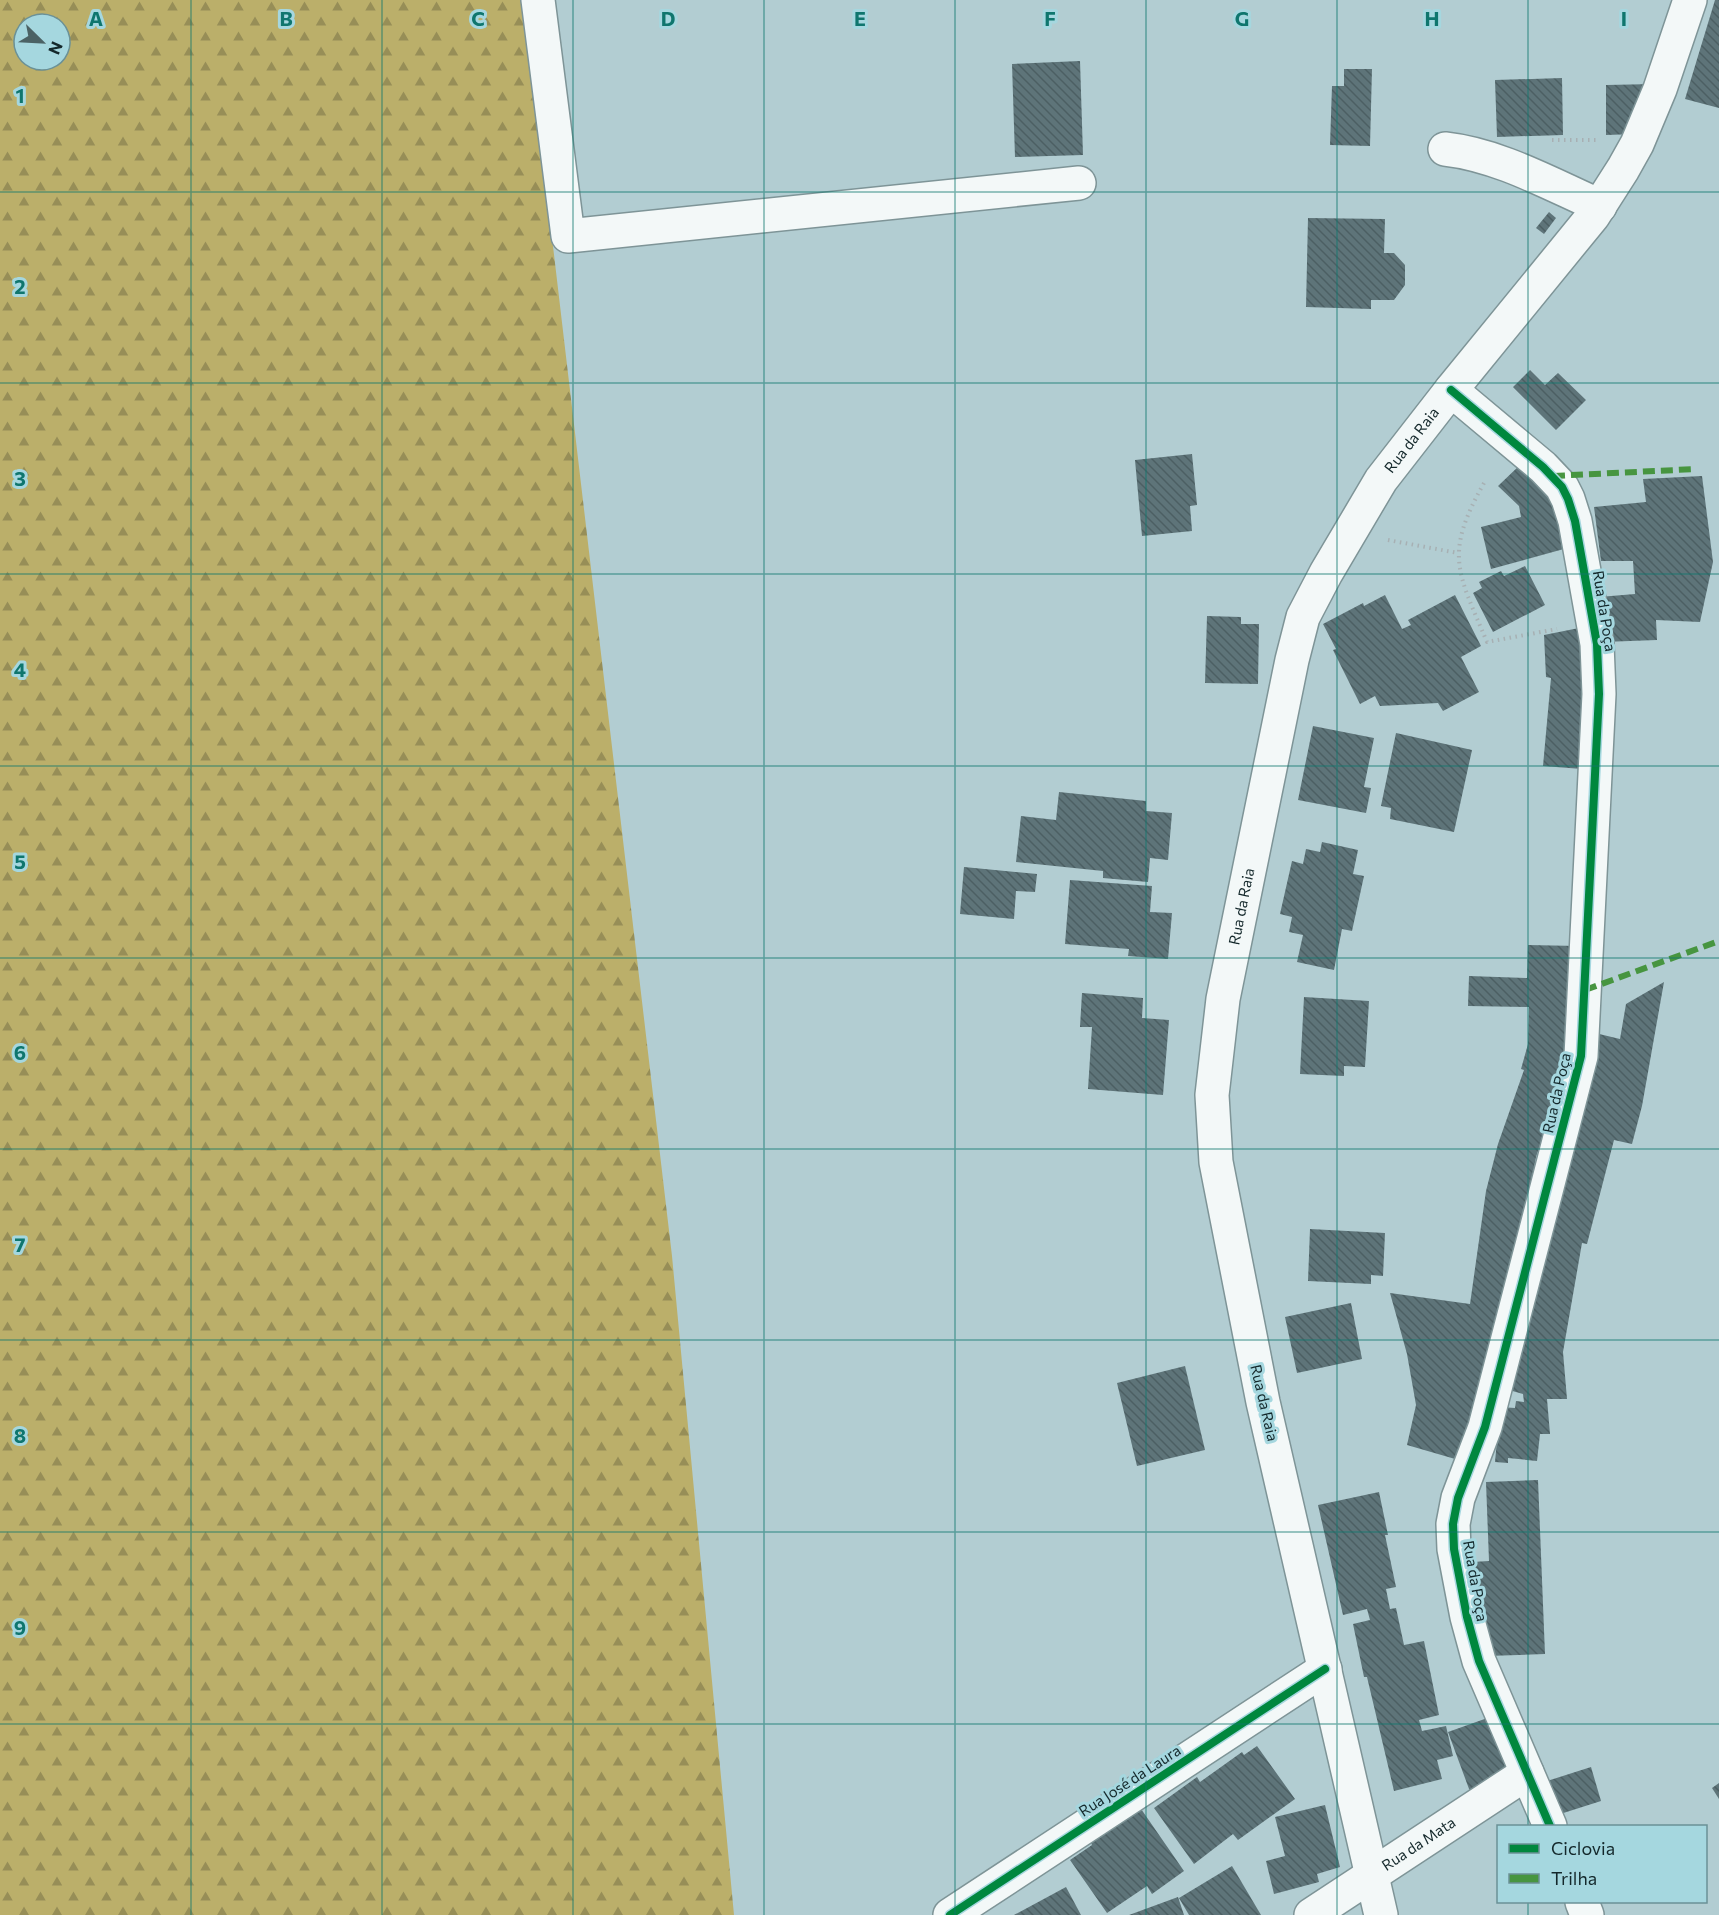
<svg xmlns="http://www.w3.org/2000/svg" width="1719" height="1915" viewBox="0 0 1719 1915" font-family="Commissioner,sans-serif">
	<defs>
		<pattern id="forest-firs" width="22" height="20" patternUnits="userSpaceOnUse" patternTransform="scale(1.5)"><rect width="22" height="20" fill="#bbaf6a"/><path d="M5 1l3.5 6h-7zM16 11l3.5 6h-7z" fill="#978e57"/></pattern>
		<pattern id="building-back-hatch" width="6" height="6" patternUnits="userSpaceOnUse" patternTransform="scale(1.5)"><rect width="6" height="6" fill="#5e7479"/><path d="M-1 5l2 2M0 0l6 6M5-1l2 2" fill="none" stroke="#4c5f63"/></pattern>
	</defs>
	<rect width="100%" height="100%" fill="#b2cdd2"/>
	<path fill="url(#forest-firs)" fill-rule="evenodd" d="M0,0h524l148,1256 62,659h-734zM24,24h36v36h-36z"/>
	<g fill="url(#building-back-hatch)">
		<path d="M1715,0h4v108l-34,-9z"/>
		<path d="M1080,61l3,94 -68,2 -3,-93z"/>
		<path d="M1344,69h28l-2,77 -40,-1 2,-59h12z"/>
		<path d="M1562,78l1,57 -66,2 -2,-57z"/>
		<path d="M1655,84l-19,50 -30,1v-50z"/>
		<path d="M1549,212l7,6 -12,16 -8,-6z"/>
		<path d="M1308,218l77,1 -1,34h10l11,12v20l-11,15h-23v9l-65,-2z"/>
		<path d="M1530,370l15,15 13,-12 28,27 -30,30 -43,-43z"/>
		<path d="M1192,454l5,51 -7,1 2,25 -50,5 -7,-76z"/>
		<path d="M1521,464l36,32 14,51 -80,22 -10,-42 40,-10 -2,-11 -21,-20z"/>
		<path d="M1702,476l11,86 -13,60 -44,-2 1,20 -54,2 -4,-45 36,-3 -2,-33h-32l-7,-54 52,-5 -3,-23z"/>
		<path d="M1525,566l20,39 -52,27 -20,-39 9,-5 -3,-6 22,-11 3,5z"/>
		<path d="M1385,595l17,34 9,-4 -3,-5 47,-25 26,51 -20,11 18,35 -36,19 -5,-8 -58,3 -5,-10 -15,8 -27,-54 3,-1 -13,-25 40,-21 1,3z"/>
		<path d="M1207,616l34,1v7h18l-1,60 -53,-1z"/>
		<path d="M1589,626l-7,143 -39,-3 8,-88 -5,-1 -2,-42z"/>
		<path d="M1313,726l61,12 -10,49 7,1 -5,25 -68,-13z"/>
		<path d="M1396,733l76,17 -18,82 -64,-13 1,-11 -10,-2z"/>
		<path d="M1059,792l87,9v10l26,2 -4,47 -18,-2 -2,24 -45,-4v-7l-87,-9 5,-46 35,4z"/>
		<path d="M1322,842l36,8 -5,24 11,2 -12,55 -10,-2 -8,41 -37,-8 6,-27 -14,-3 3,-15 -12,-3 12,-53 11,3 3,-15 14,3z"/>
		<path d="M964,867l73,7 -2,18 -19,-1 -2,28 -54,-5z"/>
		<path d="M1070,880l82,6 -2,26 22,1 -4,46 -40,-3 1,-7 -64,-5z"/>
		<path d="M1528,945l50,1 -3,97 -39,114 -7,40 -67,264 -55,-16 9,-40 -9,-51 -17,-61 80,11 16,-113 12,-47 26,-74 -3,-1 7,-25 1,-37 -61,-1 1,-30 58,2z"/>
		<path d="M1664,982l-22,124 -10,38 -18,-4 -27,104 -5,-1 -19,109 4,47h-20l3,35h-10l-3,27 -29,-3v5l-13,-1 5,-55 15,1 1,-7 8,1 -1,-8 -21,-6 93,-355 25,6 6,-35z"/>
		<path d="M1082,993l61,5 -1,20 27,2 -6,75 -75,-6 4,-62h-12z"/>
		<path d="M1304,997l65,4 -4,66 -21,-1v10l-44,-2z"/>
		<path d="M1310,1229l75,4 -2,43 -12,-1v9l-63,-3z"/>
		<path d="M1351,1303l11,56 -65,14 -12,-56z"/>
		<path d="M1185,1366l20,84 -68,16 -20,-83z"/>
		<path d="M1538,1480l7,174 -58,2 -15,-94 17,-1 -3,-79z"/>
		<path d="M1379,1492l9,43h-3l11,52 -10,2 4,20 6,-1 8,37 20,-4 15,74 -20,5 3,11 24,-5 7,30 -16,4 5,19 -48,12 -27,-114h-3l-11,-53 17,-4 -3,-11 -24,6 -25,-110z"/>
		<path d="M1493,1716l19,53 -40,28 -24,-65z"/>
		<path d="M1257,1746l38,53 -57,41 -5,-6 -39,30 -40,-56 43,-31 3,5 42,-30 2,3z"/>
		<path d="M1591,1767l10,34 -47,15 -10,-34z"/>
		<path d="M1719,1783v16l-7,-11z"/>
		<path d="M1325,1805l15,62 -23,7 2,8 -45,12 -8,-33 19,-5 -10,-39z"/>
		<path d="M1139,1806l45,65 -32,23 -5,-8 -40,27 -37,-53 22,-15 -2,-4z"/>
		<path d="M1232,1866l29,49h-72l-10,-17z"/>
		<path d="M1066,1887l15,28h-67z"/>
		<path d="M1178,1897l6,18h-55z"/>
	</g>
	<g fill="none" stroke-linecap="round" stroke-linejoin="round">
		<g stroke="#7e9497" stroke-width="36">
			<g id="minor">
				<path d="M538,0l30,236 511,-53"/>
				<path d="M1445,149c54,6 105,35 155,57"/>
				<path d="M1451,390l92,77 19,20 6,12 7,22 22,123 2,50 -18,362 -96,371 -27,71 -5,26 1,25 13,68 12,44 71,165"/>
				<path d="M1582,1902l5,13"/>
				<path d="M950,1915l375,-246"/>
				<path id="s1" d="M1311,1915l216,-142"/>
			</g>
		</g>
		<g stroke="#7e9497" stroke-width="36">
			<g id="major">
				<path id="s2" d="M1381,1915l-118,-513 -47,-240 -4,-67 11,-96 69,-339 11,-43 23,-44 55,-93 70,-90 142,-174 30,-47 14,-25 23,-55 30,-89"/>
			</g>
		</g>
		<g stroke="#a7b0b3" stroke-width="4" stroke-dasharray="1.5 4.5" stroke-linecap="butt">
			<path d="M1552,140h46"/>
			<path d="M1484,483c-40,71 -27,88 3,159l70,-13"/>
			<path d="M1388,540l70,13"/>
		</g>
		<use href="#minor" stroke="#f3f8f8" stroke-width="33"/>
		<use href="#major" stroke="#f3f8f8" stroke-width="33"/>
		<g stroke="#479540" stroke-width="6" stroke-dasharray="12 6" stroke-linecap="butt">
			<path d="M1553,476l143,-7"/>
			<path d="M1585,990l134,-49"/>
		</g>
		<g stroke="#a5d7df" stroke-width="11">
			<g id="cycleway">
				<path d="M1451,390l92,77 19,20 6,12 7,22 22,123 2,50 -18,362 -96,371 -27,71 -5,26 1,25 13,68 12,44 71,165"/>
				<path d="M950,1915l375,-246"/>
			</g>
		</g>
		<use href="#cycleway" stroke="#00873e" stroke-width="8"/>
	</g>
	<path fill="none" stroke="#0f766e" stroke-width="1.5" stroke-opacity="0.55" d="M191,0v1915M382,0v1915M573,0v1915M764,0v1915M955,0v1915M1146,0v1915M1337,0v1915M1528,0v1826M0,192h1719M0,383h1719M0,574h1719M0,766h1719M0,958h1719M0,1149h1719M0,1340h1719M0,1532h1719M0,1724h1719M1528,1902v13"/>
	<g text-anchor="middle" stroke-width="6" stroke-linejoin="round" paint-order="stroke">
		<g font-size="15" fill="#14282b" stroke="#a5d7df">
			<text dy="5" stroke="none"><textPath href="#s2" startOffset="1533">Rua da Raia</textPath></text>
			<text transform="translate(1604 611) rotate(81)" y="5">Rua da Poça</text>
			<text dy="5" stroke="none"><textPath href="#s2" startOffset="1029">Rua da Raia</textPath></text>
			<text transform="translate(1557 1093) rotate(-77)" y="5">Rua da Poça</text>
			<text transform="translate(1264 1403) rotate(77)" y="5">Rua da Raia</text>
			<text transform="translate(1475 1581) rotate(80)" y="5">Rua da Poça</text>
			<text transform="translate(1130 1781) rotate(-33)" y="5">Rua José da Laura</text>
			<text dy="5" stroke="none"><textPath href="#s1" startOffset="129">Rua da Mata</textPath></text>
		</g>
	</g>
	<g font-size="20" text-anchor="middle" font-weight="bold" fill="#0f766e" stroke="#a5d7df" stroke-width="6" stroke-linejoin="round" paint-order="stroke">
		<text x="96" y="26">A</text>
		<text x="286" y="26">B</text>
		<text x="478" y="26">C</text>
		<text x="668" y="26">D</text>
		<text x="860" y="26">E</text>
		<text x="1050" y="26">F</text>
		<text x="1242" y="26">G</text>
		<text x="1432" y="26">H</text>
		<text x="1624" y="26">I</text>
		<text x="20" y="103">1</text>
		<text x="20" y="294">2</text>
		<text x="20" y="486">3</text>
		<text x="20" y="677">4</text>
		<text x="20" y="869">5</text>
		<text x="20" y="1060">6</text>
		<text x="20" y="1252">7</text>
		<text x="20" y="1443">8</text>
		<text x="20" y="1635">9</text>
	</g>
	<rect x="1497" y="1825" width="210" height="78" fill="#a5d7df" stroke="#6b9197" stroke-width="1.5"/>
	<rect x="1509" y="1844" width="30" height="9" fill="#00873e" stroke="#6b9197" stroke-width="1.5"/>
	<text x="1551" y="1855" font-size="18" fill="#14282b">Ciclovia</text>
	<rect x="1509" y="1874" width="30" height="9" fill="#479540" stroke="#6b9197" stroke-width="1.5"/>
	<text x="1551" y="1885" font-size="18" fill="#14282b">Trilha</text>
	<g transform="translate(42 42) rotate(114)"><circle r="28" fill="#a5d7df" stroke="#6b9197" stroke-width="1.5"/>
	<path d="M0-4.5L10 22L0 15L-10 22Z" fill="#4b6265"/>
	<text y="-9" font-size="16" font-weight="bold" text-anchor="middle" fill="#14282b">N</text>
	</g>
</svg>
